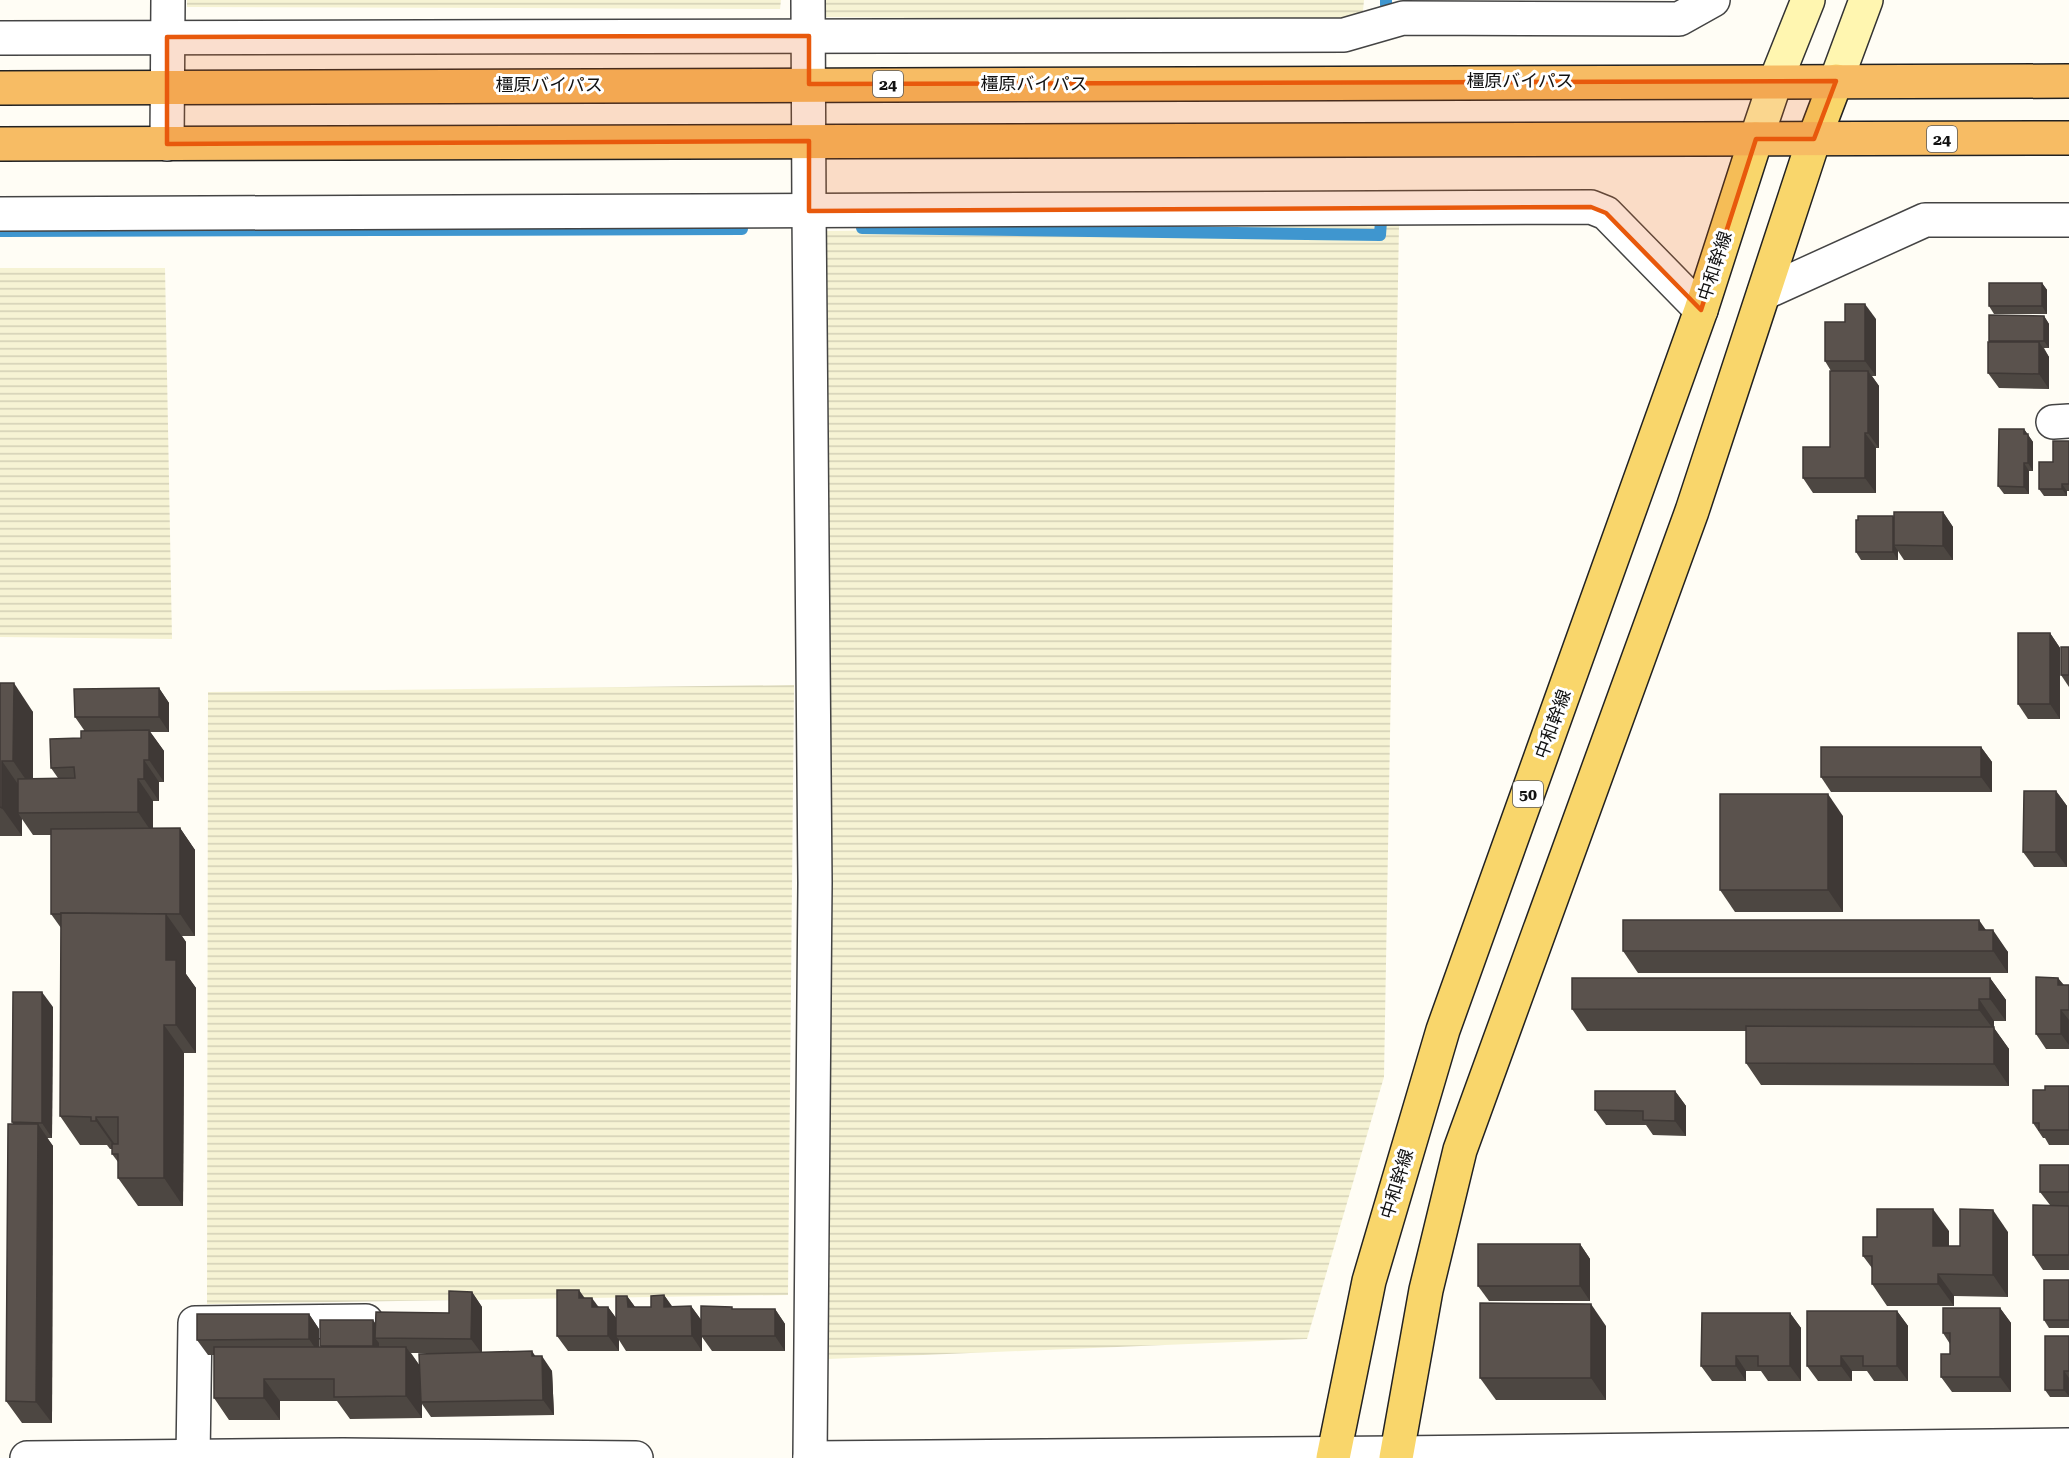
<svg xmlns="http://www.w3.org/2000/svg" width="2069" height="1458" viewBox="0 0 2069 1458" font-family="'Roboto Serif','Noto Sans JP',serif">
	<defs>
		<pattern id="farmland-rules" width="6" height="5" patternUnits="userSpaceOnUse" patternTransform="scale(1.5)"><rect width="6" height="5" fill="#f6f3d4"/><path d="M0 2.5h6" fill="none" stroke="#d2cfb5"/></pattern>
	</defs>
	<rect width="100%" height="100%" fill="#fffdf5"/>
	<g fill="url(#farmland-rules)">
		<path d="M187,0h594l-1,9 -593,-2z"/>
		<path d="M821,0h543l-2,22 -541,-5z"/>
		<path d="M1399,225l-15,852 -77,262 -479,20 -4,-1128z"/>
		<path d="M0,268h165l7,371 -172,-2z"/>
		<path d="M794,685l-6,610 -581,9 1,-612z"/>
	</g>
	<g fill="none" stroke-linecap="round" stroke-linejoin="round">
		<g stroke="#3f96cf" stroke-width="12">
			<path d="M1386,5v-5"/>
			<path d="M862,228l518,7 1,-14"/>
			<path d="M0,231l742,-2"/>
		</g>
		<g stroke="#444" stroke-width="36">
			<g id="minor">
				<path d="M808,0l1,211 6,672 -5,575"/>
				<path d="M0,38l1344,-3 59,-17 276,1 34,-19"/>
				<path d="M167,144l1,-144"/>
				<path d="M0,214l1591,-7 15,6 95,97"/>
				<path d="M1764,293l161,-73h144"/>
				<path d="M2053,422l16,-1"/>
				<path d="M193,1457l2,-134 171,-2"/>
				<path d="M27,1458l316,-3 293,3"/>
			</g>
		</g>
		<g stroke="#444" stroke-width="36">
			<path id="tertiary" d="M810,1458l587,-5 672,-8"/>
		</g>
		<g stroke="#333" stroke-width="36">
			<g id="secondary">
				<path d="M1836,81l30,-81"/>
				<path d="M1756,139l20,-59 32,-80"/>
			</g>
		</g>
		<g stroke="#222" stroke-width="36">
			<g id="primary">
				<path d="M1333,1458l36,-177 74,-251 258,-720 55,-171"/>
				<path d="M1396,1458l30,-168 34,-140 232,-639 122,-372 22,-58"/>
			</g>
		</g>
		<g stroke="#222" stroke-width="36">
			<g id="trunk">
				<path d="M0,88l2069,-7"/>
				<path d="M0,144l2069,-6"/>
			</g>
		</g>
		<use href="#minor" stroke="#fff" stroke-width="33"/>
		<use href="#tertiary" stroke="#fff" stroke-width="33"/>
		<use href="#secondary" stroke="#fff6b0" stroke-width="33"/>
		<use href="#primary" stroke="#f9d66b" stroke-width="33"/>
		<use href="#trunk" stroke="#f7bc64" stroke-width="33"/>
	</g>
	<g fill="#4d4742" fill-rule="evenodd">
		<path d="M2042,283l5,7v24h-53l-5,-8z"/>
		<path d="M2044,316l5,8v24h-5l5,9v32l-50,-1 -11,-15 1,-32z"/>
		<path d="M1876,319v57h-4l7,10v62h-3v45h-63l-10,-15 27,-31 1,-76 -6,-10 20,-39z"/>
		<path d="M2024,429l9,13v29h-4v23h-25l-6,-8z"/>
		<path d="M2069,441v50h-2v5h-23l-5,-7 14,-27z"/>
		<path d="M1943,512l10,15v33h-49l-6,-9v9h-37l-5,-8 38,-35z"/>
		<path d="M2050,633l10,15v71h-32l-10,-15z"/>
		<path d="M2069,647v40l-8,-12z"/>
		<path d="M0,683l33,29v67l25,-1 -7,-10 30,-30 3,-8 -9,-13 84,-29 10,15v29h-19l14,19v31h-5v19h-6v27h27l15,22v86h-13l4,6v32l10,14v65h-12l-1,153h-45l-20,-28v-16l-6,-8v-5h-2l-3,-4h-27l-20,-29 1,-188 -10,-14v-79h-18l-11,-16v17h-22z"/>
		<path d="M1981,747l11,15v30h-161l-10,-15z"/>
		<path d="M2056,791l11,15v61h-33l-11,-15z"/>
		<path d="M1843,816v96h-108l-15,-22z"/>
		<path d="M1986,930l22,22v21h-370l-15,-22z"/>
		<path d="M1990,978l16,22v21h-12v7l15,21v37l-248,-1 -15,-22v-32h-159l-15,-22z"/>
		<path d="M2058,978l6,7h5v64h-23l-10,-15z"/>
		<path d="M53,1007l-1,131h-5l6,8 -1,277h-30l-16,-22 7,-277 -1,-2z"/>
		<path d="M2069,1086v59h-20l-4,-7h-2l-10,-15 12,-33z"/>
		<path d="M1675,1091l11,15v30l-33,-1 -7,-10h-40l-11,-15z"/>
		<path d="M2069,1165v105h-26l-10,-15 17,-50 -10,-13z"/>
		<path d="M1949,1231v15h11l48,-14v65l-54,-1v10h-67l-15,-22v-16l-9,-12 14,-19z"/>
		<path d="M1580,1244l10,15v42h-101l-11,-15z"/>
		<path d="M2069,1280v48h-20l-5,-8z"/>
		<path d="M472,1292l10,15v45l53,4 17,15 2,44 -123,2 -9,-13v14l-72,1 -13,-18h-57v19h-51l-15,-22v-43h-6l-11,-15 112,-26 10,15v18h2l-1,-1 55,-23 74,-10zM411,1353h22l-13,13z"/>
		<path d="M664,1295l8,11h19l10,14 33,-11h41l10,15v27h-73l-10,-14v14h-76l-7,-11v11h-51l-11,-15 28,-38 14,9h9l8,11 11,-22 8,11h16z"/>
		<path d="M2000,1308l11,15v69h-59l-11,-15 9,-23v-10l-7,-11z"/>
		<path d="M1897,1311l11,15v55h-34l-7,-10h-15v10h-34l-11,-15z"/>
		<path d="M1790,1313l11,15v53h-33l-7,-10h-15v10h-34l-11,-15z"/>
		<path d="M1606,1326v74h-110l-16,-22z"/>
		<path d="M2069,1336v61h-19l-5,-7z"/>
	</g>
	<g fill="#3f3936">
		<path d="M2042,283l5,7v24l-5,-8z"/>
		<path d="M1865,304l11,15v57l-11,-15z"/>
		<path d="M2044,316l5,8v24l-5,-7z"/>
		<path d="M2039,342l10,15v32l-10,-15z"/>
		<path d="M1868,371l11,15v62l-11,-15z"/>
		<path d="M2024,429l9,13v29l-5,-8z"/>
		<path d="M1865,433l11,15v45l-11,-15z"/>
		<path d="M2024,463l5,8v23l-5,-7z"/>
		<path d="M2062,484l5,7v5l-5,-7z"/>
		<path d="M1943,512l10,15v33l-10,-14z"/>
		<path d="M1893,516l5,7 -4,22 4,6v9l-5,-8z"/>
		<path d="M2050,633l10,15v71l-10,-15z"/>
		<path d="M14,683l19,29v78l-20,-29z"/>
		<path d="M159,688l10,15v29l-10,-15z"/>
		<path d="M149,730l15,21v31l-15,-22z"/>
		<path d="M1981,747l11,15v30l-11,-15z"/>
		<path d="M144,760l15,22v19l-15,-22z"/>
		<path d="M2,761l20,29 -4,23 4,6v17l-20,-28z"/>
		<path d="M138,779l15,22v33l-15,-22z"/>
		<path d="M2056,791l11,15v61l-11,-15z"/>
		<path d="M1828,794l15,22v96l-15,-22z"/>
		<path d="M180,828l15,22v86l-15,-22z"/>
		<path d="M166,914l20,28v32l10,14v65l-20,-28 -10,-65z"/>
		<path d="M1979,920l14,20v-10l15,22v21l-29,-43z"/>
		<path d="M1990,978l16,22v21l-16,-22z"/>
		<path d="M2058,978l11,15 -11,-8z"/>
		<path d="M42,992l11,15 -1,131 -10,-15z"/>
		<path d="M1979,999l15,22v7l15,21v37l-15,-22v-34l-15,-20z"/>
		<path d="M2061,1010l8,10v25l-8,-11z"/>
		<path d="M164,1025l20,28 -1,153 -19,-28z"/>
		<path d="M1675,1091l11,15v30l-11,-15z"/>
		<path d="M96,1117l20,29v3l-20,-28z"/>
		<path d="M38,1124l15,22 -1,277 -16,-21z"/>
		<path d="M1933,1209l16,22v37l-16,-22z"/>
		<path d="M1993,1210l15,22v65l-15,-22z"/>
		<path d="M1580,1244l10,15v42l-10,-15z"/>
		<path d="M1938,1274l16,22v10l-16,-22z"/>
		<path d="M579,1290l10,14 -10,-6z"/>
		<path d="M472,1292l10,15v47l-11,-15z"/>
		<path d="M664,1295l10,15 -10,-3z"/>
		<path d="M627,1296l11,15 -10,-4z"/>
		<path d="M592,1298l11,15 -11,-6z"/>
		<path d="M1591,1304l15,22v74l-15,-22z"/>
		<path d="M691,1306l11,15v30l-10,-15z"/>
		<path d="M608,1307l11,15 -3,14 3,4v11l-11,-15z"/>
		<path d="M2000,1308l11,15v69l-11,-15z"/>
		<path d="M775,1309l10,15v27l-10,-15z"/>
		<path d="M1897,1311l11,15v55l-11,-15z"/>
		<path d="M1790,1313l11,15v53l-11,-15z"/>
		<path d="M309,1314l10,15v25l-10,-15z"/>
		<path d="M373,1320l6,8 -4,10 4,5v11l-6,-8z"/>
		<path d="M406,1347l16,22 -1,33 1,2v14l-16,-22z"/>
		<path d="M532,1351l10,15v-10l10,15 2,44 -11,-15 -11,-44z"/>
		<path d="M1736,1356l10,15v10l-10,-15z"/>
		<path d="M1841,1356l11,15v10l-11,-15z"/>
		<path d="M2064,1371l5,7v18l-5,-6z"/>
		<path d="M264,1379l16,22v19l-16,-22z"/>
	</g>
	<g fill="#5a524d" stroke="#3f3936" stroke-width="1.5">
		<rect x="1989" y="283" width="53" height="23"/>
		<path d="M1845,304h20v57h-40v-39h20z"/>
		<path d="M1989,315l55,1v25h-55z"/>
		<path d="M1988,342h51v32l-51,-1z"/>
		<path d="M1830,371h38v62h-3v45h-62v-31h27z"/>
		<path d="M1999,429h25v5h4v29h-4v24l-26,-1z"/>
		<path d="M2053,441h16v43h-7v5h-23v-27h14z"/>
		<path d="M1894,512h49v34l-49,-1z"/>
		<path d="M1858,516h35v36h-37v-32h2z"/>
		<rect x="2018" y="633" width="32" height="71"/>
		<rect x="2061" y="647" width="8" height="28"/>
		<path d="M0,683h14l-1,78h-11v47l-2,-1z"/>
		<path d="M159,688v29h-84l-1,-28z"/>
		<path d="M149,730v30h-5v19h-6v33l-120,1v-34l57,-1 -1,-11 -23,1 -1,-29 31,-1v-7z"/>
		<rect x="1821" y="747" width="160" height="30"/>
		<path d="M2024,791h32v61h-33z"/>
		<rect x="1720" y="794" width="108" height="96"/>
		<path d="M180,828v86l-119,-1v1h-10v-85z"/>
		<path d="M61,913l105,1v46h10v65h-12v153h-46v-24h-6v-10h6v-27h-22v4h-5v-4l-31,-1z"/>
		<path d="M1623,920h356v10h14v21h-370z"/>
		<path d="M2036,977l22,1v7h11v25h-8v24h-25z"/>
		<path d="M1572,978h418v21h-11v11l-407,-1z"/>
		<path d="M13,992h29v131l-30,-1z"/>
		<path d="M1746,1026l248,1v37l-248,-1z"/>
		<path d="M2045,1086h24v44h-30v-7h-6v-33h12z"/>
		<path d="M1595,1091h80v30l-32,-1v-9l-48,-1z"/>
		<path d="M8,1124h30l-2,278 -30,-1z"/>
		<rect x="2040" y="1165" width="29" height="27"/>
		<path d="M2033,1205l36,1v49h-36z"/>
		<path d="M1877,1209h56v37h27v-37l33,1v65l-55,-1v10h-66v-28h-9v-19h14z"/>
		<rect x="1478" y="1244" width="102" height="42"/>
		<rect x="2044" y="1280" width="25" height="40"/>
		<path d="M557,1290h22v8h13v9h16v29h-51z"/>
		<path d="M449,1291l23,1 -1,47 -96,-1 1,-26 73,1z"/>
		<path d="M664,1295v12l27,-1 1,30h-76v-40h11l1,11h23v-11z"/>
		<path d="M1480,1303l111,1v74h-111z"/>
		<path d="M701,1306l31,1v2h43v27h-74z"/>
		<path d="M1943,1308h57v69h-59v-23h9v-21h-7z"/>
		<path d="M1807,1311h90v55h-34v-10h-22v10h-34z"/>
		<path d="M1702,1313h88v53h-32v-10h-22v10h-35z"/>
		<path d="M197,1314h112v25l-112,1z"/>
		<rect x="320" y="1320" width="53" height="26"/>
		<path d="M2045,1336h24v35h-5v19h-19z"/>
		<path d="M214,1347h192v49l-72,1v-18h-70v19h-50z"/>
		<path d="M532,1351v5h10l1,44 -122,2 -2,-48z"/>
	</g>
	<path fill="#e8590c" fill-opacity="0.2" stroke="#e8590c" stroke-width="4.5" stroke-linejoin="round" d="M809,36v48l1027,-3 -22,58h-58l-55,171 -95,-97 -15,-6 -782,4v-70l-642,3v-107z"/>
	<g text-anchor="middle" stroke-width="6" stroke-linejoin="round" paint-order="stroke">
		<g fill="#fff" stroke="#585858" stroke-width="1.5">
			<rect x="873" y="71" width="30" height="26" rx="4.5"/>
			<rect x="1927" y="126" width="30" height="26" rx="4.5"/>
			<rect x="1513" y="781" width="30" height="26" rx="4.5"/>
		</g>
		<g font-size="16" font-weight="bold" fill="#111">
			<text x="888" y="90">24</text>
			<text x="1942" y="145">24</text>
			<text x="1528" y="800">50</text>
		</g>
		<g font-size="18" fill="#111" stroke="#fff">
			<text x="1520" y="87">橿原バイパス</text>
			<text x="1034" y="90">橿原バイパス</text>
			<text x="549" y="91">橿原バイパス</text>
			<text transform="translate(1715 266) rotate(-72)" y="6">中和幹線</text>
			<text transform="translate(1553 724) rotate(-70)" y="6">中和幹線</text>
			<text transform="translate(1397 1184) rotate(-73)" y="6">中和幹線</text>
		</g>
	</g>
</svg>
